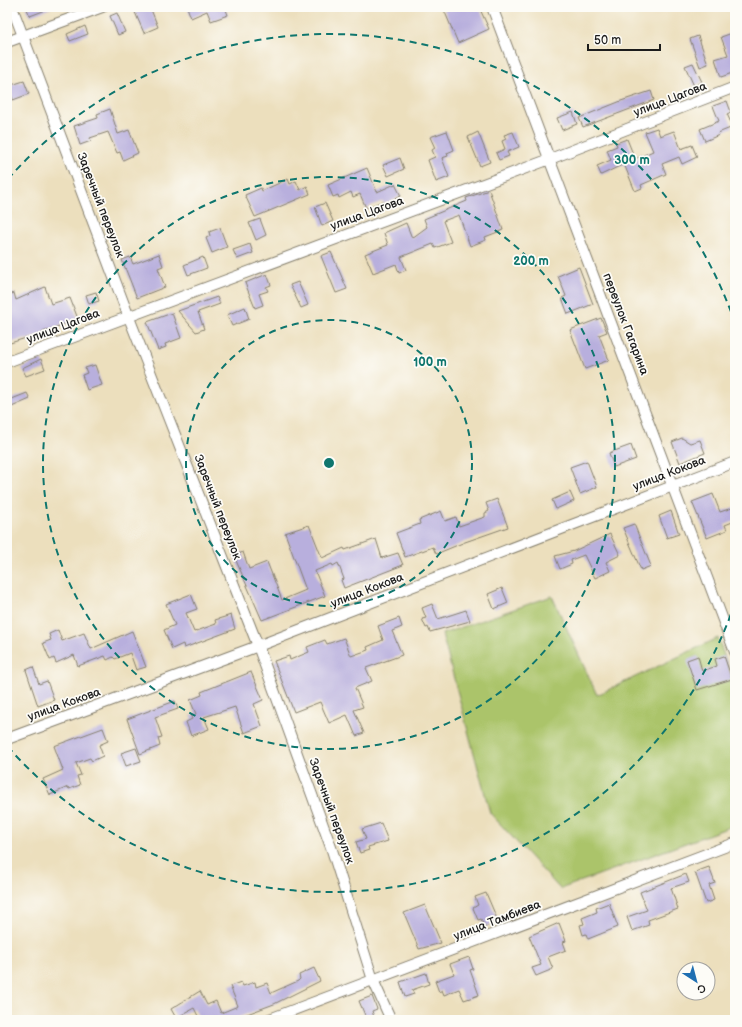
<svg xmlns="http://www.w3.org/2000/svg" width="742" height="1027" viewBox="0 0 742 1027" font-family="'Balsamiq Sans',sans-serif">
	<rect width="100%" height="100%" fill="#fdfcf7"/>
	<filter id="ink" filterUnits="userSpaceOnUse"><feTurbulence type="fractalNoise" baseFrequency=".025" numOctaves="2"/><feDisplacementMap in="SourceGraphic" scale="8" xChannelSelector="R" yChannelSelector="G"/><feConvolveMatrix kernelMatrix="1 2 1 2 8 2 1 2 1" color-interpolation-filters="sRGB"/></filter>
	<filter id="wash" filterUnits="userSpaceOnUse"><feTurbulence type="fractalNoise" baseFrequency=".012" numOctaves="4" result="noise"/><feDisplacementMap in="SourceGraphic" scale="16" xChannelSelector="R" yChannelSelector="G"/><feGaussianBlur stdDeviation="0.9" result="paint"/><feColorMatrix in="noise" values="0 0 0 0 0 0 0 0 0 0 0 0 0 0 0 0 0 1.4 0 .05"/><feComposite in="paint" operator="in"/></filter>
	<g filter="url(#wash)">
		<rect width="100%" height="100%" fill="#ecdfbd"/>
		<path fill="#abc46a" stroke="#647043" d="M552,596l45,99 121,-57 17,49v138l-175,64 -70,-76 -48,-179z"/>
		<g id="blocks">
			<g fill="#b8afdd">
				<path d="M26,7h25v1l-21,8z"/>
				<path d="M142,7h8l8,20 -14,6 -10,-23z"/>
				<path d="M187,7h38l3,8 -17,6 -4,-10 -16,7z"/>
				<path d="M451,7h28l10,22 -31,14 -14,-33z"/>
				<path d="M117,13l8,19 -7,3 -8,-19z"/>
				<path d="M85,26l3,8 -18,7 -3,-7z"/>
				<path d="M735,32v40l-14,5 -6,-18 13,-4 -7,-18z"/>
				<path d="M698,36l10,28 -8,3 -10,-28z"/>
				<path d="M693,63l9,19 -8,4 -9,-20z"/>
				<path d="M24,81l5,13 -16,6 -5,-14z"/>
				<path d="M651,91l3,9 -71,27 -4,-9 42,-17z"/>
				<path d="M727,101l4,11 -4,2 6,13 -15,6 1,2 -14,6 -5,-12 19,-8 -6,-15z"/>
				<path d="M110,109l8,25 11,-4 9,23 -15,7 -3,-8 -3,1 -9,-21 -18,6 1,3 -11,4 -6,-19 24,-8 -1,-4z"/>
				<path d="M573,112l4,12 -15,6 -5,-12z"/>
				<path d="M657,128l3,8 14,-5 7,18 11,-4 5,12 -15,7 -3,-7 -17,7 4,10 -25,11 1,3 -7,3 -11,-27 -23,11 -4,-9 14,-6 -4,-10 10,-4 -1,-3 11,-4 8,20 18,-8 -8,-19z"/>
				<path d="M447,131l7,19 -7,3 1,3 -6,2 7,19 -13,5 -8,-22 7,-3 -3,-7 3,-2 -5,-11z"/>
				<path d="M478,132l12,30 -10,4 -12,-29z"/>
				<path d="M513,132l6,15 -12,5 2,4 -10,4 -3,-7 9,-4 -3,-8 4,-2 -2,-4z"/>
				<path d="M400,158l4,11 -16,7 -5,-11z"/>
				<path d="M367,168l10,24 18,-8 6,12 -17,8 -1,-3 -17,7 -6,-14 -7,3 -2,-5 -12,6 -1,-3 -5,2 -5,-12z"/>
				<path d="M288,179l2,5 6,-3 4,9 7,-4 3,8 -55,23 -10,-22 16,-7 1,3z"/>
				<path d="M489,190l14,40 -18,7 1,3 -16,6 -11,-31 -16,6 8,21 -16,6 -2,-4 -32,13 5,13 -7,3 -3,-9 -23,9 -8,-19 23,-9 -4,-12 22,-10 6,15 15,-11 -3,-8 43,-18 -1,-3z"/>
				<path d="M325,203l8,18 -11,5 -7,-19z"/>
				<path d="M260,219l6,16 -10,5 -7,-17z"/>
				<path d="M220,228l7,19 -15,6 -6,-15 4,-2 -1,-4z"/>
				<path d="M250,244l3,9 -16,6 -4,-9z"/>
				<path d="M331,252l16,37 -11,4 -15,-37z"/>
				<path d="M159,254l4,12 -5,2 7,19 -28,11 -15,-38 8,-3 3,7z"/>
				<path d="M203,257l4,11 -19,7 -4,-10z"/>
				<path d="M579,267l14,37 -25,10 -6,-16 4,-2 -8,-20z"/>
				<path d="M267,274l4,11 -5,2 2,4 -9,3 4,11 -8,3 -10,-25z"/>
				<path d="M298,282l10,23 -7,3 -11,-23z"/>
				<path d="M45,287l6,17 19,-6 8,21 -35,13v2l-17,6v-2l-19,6v-48l7,-3 2,7z"/>
				<path d="M96,292l3,9 -10,3 -3,-9z"/>
				<path d="M217,297l3,7 -22,8 6,17 -8,3 -18,-21z"/>
				<path d="M245,307l4,12 -17,7 -5,-11z"/>
				<path d="M172,313l9,25 -16,6 1,3 -8,3 -11,-28z"/>
				<path d="M601,318l6,14 -8,3 10,25 -24,9 -15,-39z"/>
				<path d="M41,359l4,10 -19,7 -4,-8z"/>
				<path d="M95,365l7,20 -15,5 -5,-15 5,-2 -2,-5z"/>
				<path d="M27,393l3,6 -23,10v-8z"/>
				<path d="M682,438l8,5 10,-3 5,13 -25,10 -8,-21z"/>
				<path d="M631,445l5,14 -22,8 -5,-14z"/>
				<path d="M587,461l10,26 -17,7 -10,-27z"/>
				<path d="M570,492l4,9 -18,8 -4,-9z"/>
				<path d="M713,494l7,18 15,-5v14l-10,4 2,5 -20,8 -15,-36z"/>
				<path d="M497,499l11,28 -43,15 -29,12 -3,-7 -28,10 -9,-24 24,-9 -1,-4 22,-9 4,10 11,-4 3,9 26,-9v-4l4,-2 -3,-8z"/>
				<path d="M671,511l8,23 -12,4 -8,-22z"/>
				<path d="M634,524l17,42 -10,4 -18,-42z"/>
				<path d="M309,525l13,33 22,-10 1,2 31,-11 6,19 16,-5 5,12 -59,23 -3,-8 3,-1 -6,-16 -5,3 -1,-2 -17,7 10,25 -63,24 -28,-64 9,-4 6,17 18,-7 15,38 24,-10 -21,-57z"/>
				<path d="M610,534l10,21 -14,7 4,9 -15,7 -11,-23 -13,5 1,4 -12,5 -5,-13 19,-5z"/>
				<path d="M502,588l6,15 -14,6 -6,-15z"/>
				<path d="M191,594l6,15 -11,4 8,19 22,-8 -1,-4 16,-5 4,14 -51,19 -1,-4 -11,5 -8,-19 11,-5 -9,-21z"/>
				<path d="M432,604l6,15 28,-9 4,11 -40,11 -2,-5 -2,1 -4,-9 4,-1 -4,-10z"/>
				<path d="M399,618l3,9 -10,4 10,24 -36,13 6,13 -17,7 8,19 -9,3 10,23 -8,3 -9,-21 -18,8 -9,-21 -26,10 -20,-51 15,-5 1,4 19,-8 -2,-5 18,-7 2,4 17,-6 7,18 17,-6 -1,-3 16,-7 -5,-14z"/>
				<path d="M58,630l4,11 22,-8 7,16 41,-18 14,36 -10,3 -6,-17 -15,6 -2,-2 -6,3 -2,-4 -27,10 -4,-11 -18,8 -2,-5 -4,2 -7,-17 8,-3 -2,-6z"/>
				<path d="M698,656l4,15 15,-5 -2,-7 9,-3 8,23 -35,11 -10,-30z"/>
				<path d="M33,667l6,17 8,-3 7,19 -16,6 -12,-36z"/>
				<path d="M251,672l12,28 -9,4 8,22 -18,7 -9,-26 -31,10 5,12 -18,7 -5,-14 6,-3 -1,-3 5,-2 -6,-14 12,-5 -1,-3z"/>
				<path d="M175,701l3,8 -23,8 7,20 -4,1 2,8 -20,8 -13,-35z"/>
				<path d="M103,728l5,13 -9,4 4,11 -11,5 -2,-3 -14,5 5,12 -4,1 3,9 -11,4 -1,-2 -18,8 -7,-16 20,-9 -9,-24z"/>
				<path d="M136,748l5,13 -15,5 -5,-13z"/>
				<path d="M381,823l7,18 -20,6 1,3 -9,3 -4,-11 10,-3 -4,-10z"/>
				<path d="M709,867l6,16 -6,2 5,15 -8,3 -11,-31z"/>
				<path d="M686,874l3,8 -18,6 7,21 -30,11 1,5 -17,6 -5,-14 20,-7 -7,-18z"/>
				<path d="M486,893l12,28 -13,6 -4,-8 -3,1 -5,-12 5,-3 -3,-8z"/>
				<path d="M609,903l9,24 -30,12 -2,-5 -3,1 -3,-10 4,-1 -2,-6 15,-6 -1,-4z"/>
				<path d="M425,905l16,38 -22,6 -15,-36z"/>
				<path d="M559,923l7,18 -3,1 3,8 -18,7 5,12 -17,7 -4,-8 9,-3 -12,-29z"/>
				<path d="M469,957l4,12 -3,1 9,25 -15,5 -5,-11 -15,6 -2,-5 -3,2 -4,-11 19,-7 -4,-10z"/>
				<path d="M314,968l6,13 -46,23 -43,16h-31l-6,-12 -18,10 -5,-9 29,-18 7,14 9,-4 5,12 17,-7 -8,-20 11,-4 2,4 12,-4 1,5 11,-4 4,10 27,-12 2,-2 -1,-4z"/>
				<path d="M426,973l3,11 -17,6 2,4 -9,3 -5,-15z"/>
				<path d="M372,996l5,13 -5,2 3,9h-8l-8,-19z"/>
			</g>
		</g>
	</g>
	<g filter="url(#ink)">
		<use href="#blocks" fill-opacity="0" stroke="#847e6c" stroke-width="1"/>
		<g fill="none" stroke-linecap="round" stroke-linejoin="round">
			<g stroke="#847e6c" stroke-width="12">
				<g id="minor">
					<path d="M12,7l116,308 130,331 74,204 41,130 18,40"/>
					<path d="M492,7l243,645"/>
					<path d="M7,42l95,-35"/>
					<path d="M7,362l543,-203 185,-72"/>
					<path d="M7,739l251,-93 477,-184"/>
					<path d="M267,1020l468,-177"/>
				</g>
			</g>
			<use href="#minor" stroke="#fff" stroke-width="10"/>
		</g>
	</g>
	<g fill="none" stroke="#0f766e" stroke-width="2" stroke-dasharray="7 5">
		<circle cx="329" cy="463" r="143"/>
		<circle cx="329" cy="463" r="286"/>
		<path d="M735 603A429 429 0 0 1 8 747M8 179A429 429 0 0 1 735 323"/>
	</g>
	<g text-anchor="middle" stroke-width="3.5" stroke-linejoin="round" paint-order="stroke">
		<g font-size="12" fill="#1c1c1c" stroke="#fdfcf7">
			<text transform="translate(670 99) rotate(-21)" y="4">улица Цагова</text>
			<text transform="translate(101 205) rotate(69)" y="4">Заречный переулок</text>
			<text transform="translate(367 213) rotate(-20)" y="4">улица Цагова</text>
			<text transform="translate(626 324) rotate(69)" y="4">переулок Гагарина</text>
			<text transform="translate(63 326) rotate(-21)" y="4">улица Цагова</text>
			<text transform="translate(669 473) rotate(-21)" y="4">улица Кокова</text>
			<text transform="translate(218 507) rotate(69)" y="4">Заречный переулок</text>
			<text transform="translate(367 590) rotate(-21)" y="4">улица Кокова</text>
			<text transform="translate(64 704) rotate(-20)" y="4">улица Кокова</text>
			<text transform="translate(332 811) rotate(70)" y="4">Заречный переулок</text>
			<text transform="translate(497 920) rotate(-21)" y="4">улица Тамбиева</text>
		</g>
	</g>
	<circle cx="329" cy="463" r="6" fill="#0f766e" stroke="#fdfcf7" stroke-width="2"/>
	<g font-size="12" text-anchor="middle" font-weight="bold" fill="#0f766e" stroke="#fdfcf7" stroke-width="3.5" stroke-linejoin="round" paint-order="stroke">
		<text x="632" y="164">300 m</text>
		<text x="531" y="265">200 m</text>
		<text x="430" y="366">100 m</text>
	</g>
	<rect width="742" height="1027" fill="none" stroke="#fdfcf7" stroke-width="24"/>
	<g transform="translate(696 981) rotate(144)"><circle r="19" fill="#fdfcf7" stroke="#a3a29f"/>
	<path d="M0-3L7 15L0 10L-7 15Z" fill="#1f6fb2"/>
	<text y="-6" font-size="11" font-weight="bold" text-anchor="middle" fill="#1c1c1c">С</text>
	</g>
	<path d="M588 44v6h72v-6" fill="none" stroke="#1c1c1c" stroke-width="2"/>
	<text x="594" y="44" font-size="12" fill="#1c1c1c" stroke="#fdfcf7" stroke-width="3" paint-order="stroke">50 m</text>
</svg>
